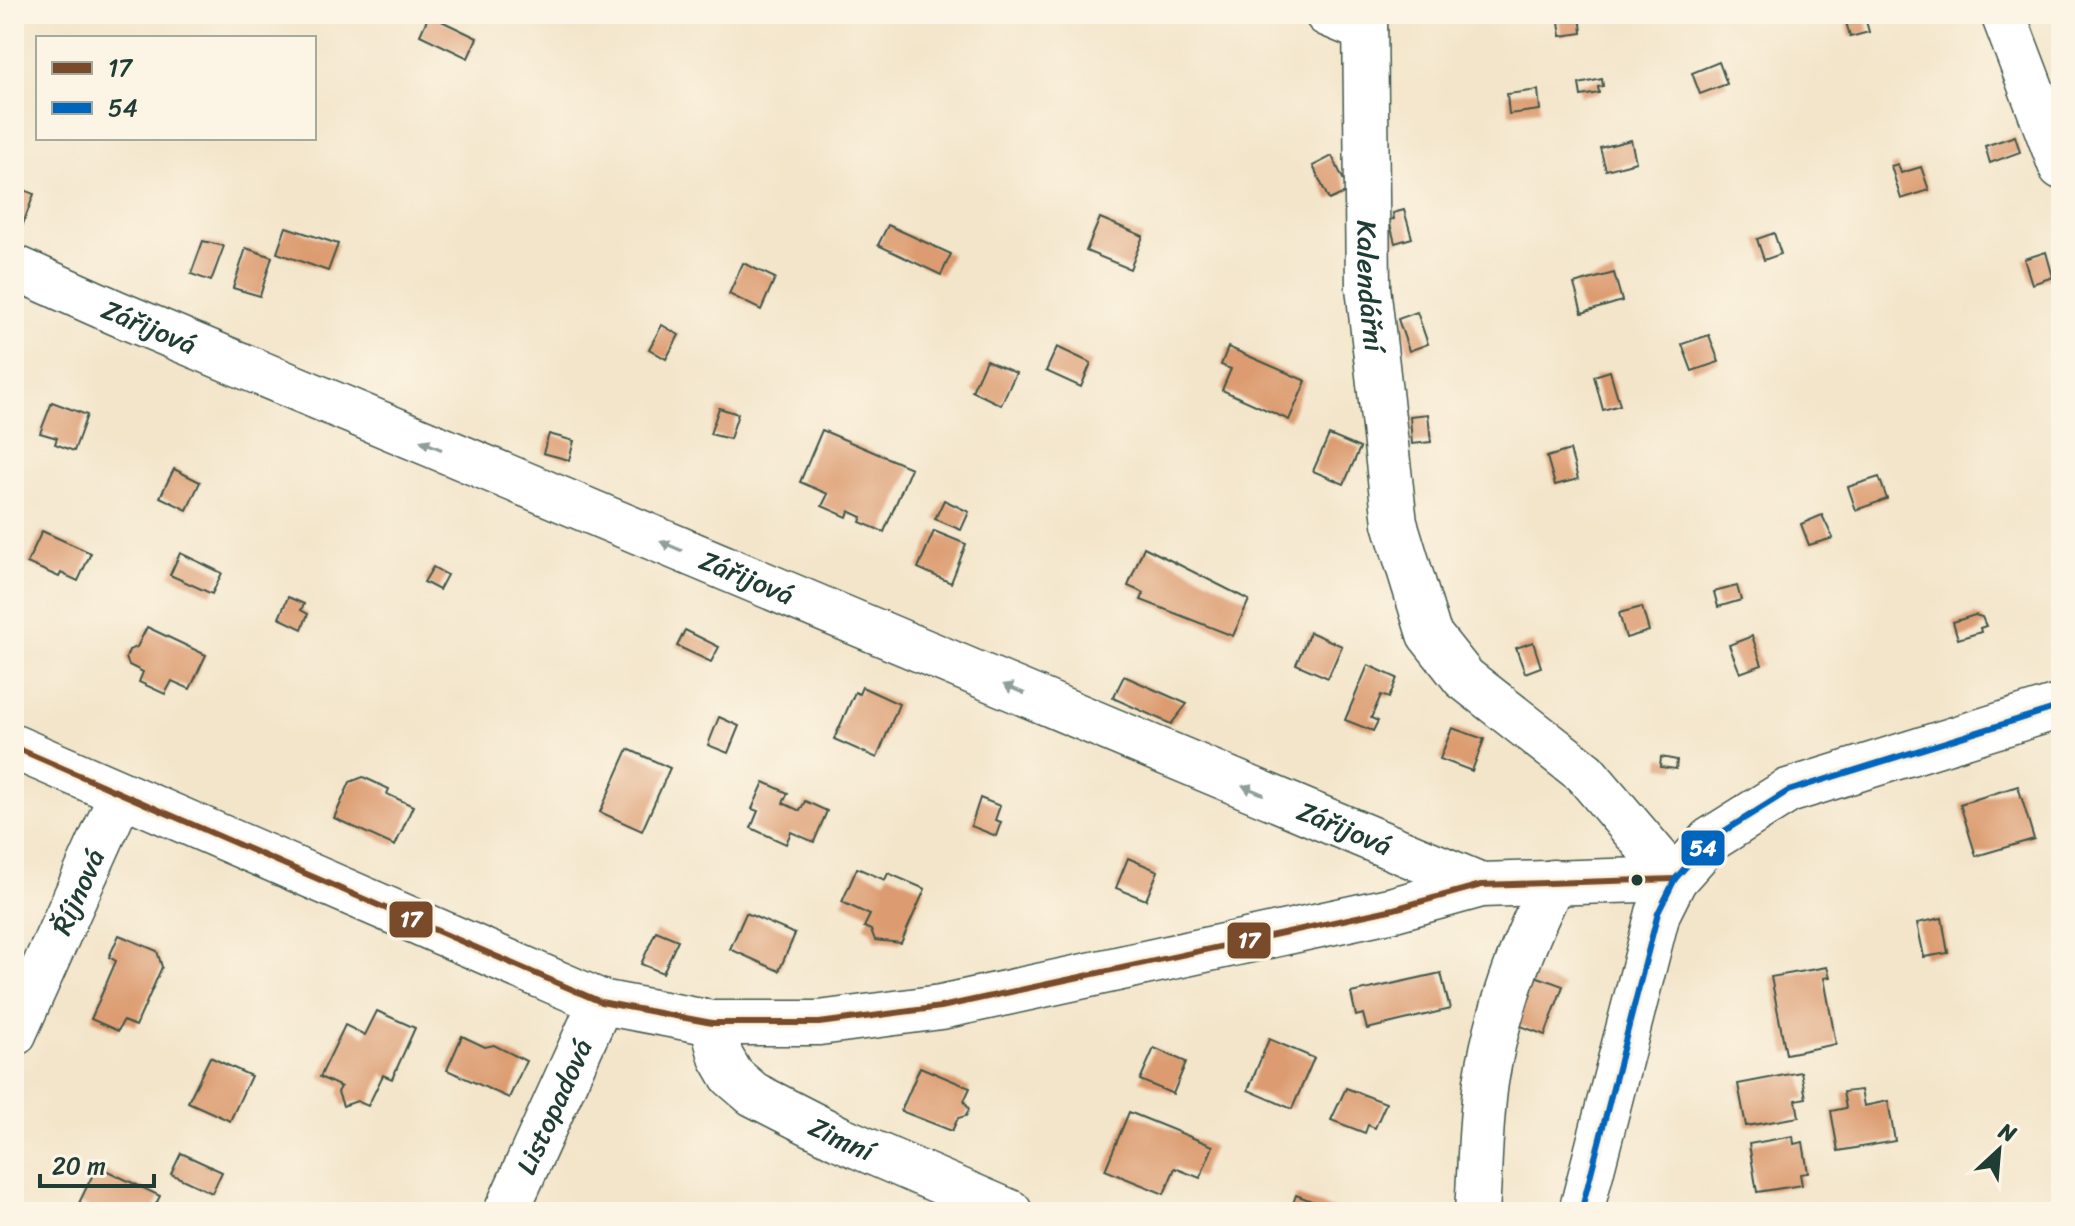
<svg xmlns="http://www.w3.org/2000/svg" width="2075" height="1226" viewBox="0 0 2075 1226" font-family="Sriracha,sans-serif">
	<rect width="100%" height="100%" fill="#fcf5e5"/>
	<filter id="ink" filterUnits="userSpaceOnUse"><feTurbulence type="fractalNoise" baseFrequency=".0125" numOctaves="2"/><feDisplacementMap in="SourceGraphic" scale="16" xChannelSelector="R" yChannelSelector="G"/><feConvolveMatrix kernelMatrix="1 2 1 2 8 2 1 2 1" color-interpolation-filters="sRGB"/></filter>
	<filter id="wash" filterUnits="userSpaceOnUse"><feTurbulence type="fractalNoise" baseFrequency=".006" numOctaves="4" result="noise"/><feDisplacementMap in="SourceGraphic" scale="32" xChannelSelector="R" yChannelSelector="G"/><feGaussianBlur stdDeviation="1.8" result="paint"/><feColorMatrix in="noise" values="0 0 0 0 0 0 0 0 0 0 0 0 0 0 0 0 0 1.4 0 .05"/><feComposite in="paint" operator="in"/></filter>
	<g filter="url(#wash)">
		<rect width="100%" height="100%" fill="#f3e5ca"/>
		<g id="blocks">
			<g fill="#dc9b70">
				<path d="M1558,14h22l2,19 -21,3z"/>
				<path d="M1844,14h20l5,18 -19,5z"/>
				<path d="M429,15l48,23 -9,20 -48,-23z"/>
				<path d="M1719,62l8,22 -27,10 -8,-21z"/>
				<path d="M1602,79l1,7 -5,1 1,6 -18,3 -2,-12z"/>
				<path d="M1538,90l2,20 -31,4 -2,-20z"/>
				<path d="M2015,136l5,16 -30,11 -5,-17z"/>
				<path d="M1631,140l5,22 -30,8 -6,-22z"/>
				<path d="M1332,156l17,35 -20,9 -16,-34z"/>
				<path d="M1898,164l3,9 20,-6 8,23 -28,9 -10,-33z"/>
				<path d="M14,186l20,8 -14,38 -6,-3z"/>
				<path d="M1404,210l8,28 -17,5 -6,-23 5,-1 -1,-6z"/>
				<path d="M1100,218l43,18 -13,33 -44,-18z"/>
				<path d="M888,225l63,29 -10,21 -63,-30z"/>
				<path d="M286,227l52,17 -10,27 -51,-18z"/>
				<path d="M1774,233l7,21 -17,6 -7,-21z"/>
				<path d="M203,241l21,5 -13,35 -20,-7z"/>
				<path d="M246,248l26,9 -12,39 -27,-8z"/>
				<path d="M2046,252l7,25 -21,7 -8,-25z"/>
				<path d="M743,263l32,15 -14,32 -32,-16z"/>
				<path d="M1614,273l8,28 -40,12 -8,-29z"/>
				<path d="M1417,312l11,32 -19,7 -11,-32z"/>
				<path d="M662,325l17,10 -13,24 -17,-10z"/>
				<path d="M1709,335l10,27 -27,9 -10,-27z"/>
				<path d="M1057,347l34,16 -10,24 -35,-16z"/>
				<path d="M1228,347l78,34 -17,39 -67,-30 9,-21 -10,-4z"/>
				<path d="M986,360l30,13 -15,32 -29,-14z"/>
				<path d="M1610,371l10,34 -17,5 -9,-34z"/>
				<path d="M52,402l35,13 -13,36 -19,-7 2,-6 -17,-5z"/>
				<path d="M719,408l19,6 -8,25 -20,-5z"/>
				<path d="M1428,414l3,28 -19,2 -2,-28z"/>
				<path d="M822,430l89,38 -27,64 -24,-10 2,-5 -13,-6 -2,6 -25,-11 6,-12 -28,-12z"/>
				<path d="M549,434l25,7 -5,19 -26,-7z"/>
				<path d="M1329,435l31,13 -16,36 -31,-13z"/>
				<path d="M1570,450l8,29 -23,6 -8,-28z"/>
				<path d="M174,469l26,13 -13,28 -27,-13z"/>
				<path d="M1879,477l8,22 -31,11 -8,-23z"/>
				<path d="M944,500l25,12 -8,18 -26,-11z"/>
				<path d="M1822,515l11,23 -24,7 -8,-21z"/>
				<path d="M42,531l49,22 -13,28 -17,-8 -2,4 -32,-14z"/>
				<path d="M934,531l32,13 -15,39 -33,-15z"/>
				<path d="M1144,547l105,53 -16,36 -92,-36 3,-7 -16,-7z"/>
				<path d="M180,553l42,20 -10,21 -42,-19z"/>
				<path d="M433,567l14,8 -8,15 -15,-8z"/>
				<path d="M1737,586l4,14 -23,7 -4,-15z"/>
				<path d="M288,597l16,7 -3,6 7,4 -6,15 -23,-11z"/>
				<path d="M1642,607l7,24 -23,7 -7,-25z"/>
				<path d="M1975,615l7,2 4,9 -6,2 1,4 -23,7 -5,-17z"/>
				<path d="M147,627l59,28 -16,34 -18,-8 -7,13 -26,-12 4,-10 -14,-7 -3,-7 3,-8 8,-3z"/>
				<path d="M685,630l34,17 -8,15 -34,-16z"/>
				<path d="M1310,632l32,14 -14,32 -32,-14z"/>
				<path d="M1752,636l10,29 -22,8 -11,-28z"/>
				<path d="M1533,642l8,25 -16,6 -9,-25z"/>
				<path d="M1368,665l29,13 -8,20 -8,-3 -10,23 7,3 -5,10 -28,-11z"/>
				<path d="M1124,676l63,28 -16,20 -58,-26z"/>
				<path d="M862,687l37,17 -22,54 -43,-19 21,-47 4,2z"/>
				<path d="M719,717l20,9 -11,27 -20,-8z"/>
				<path d="M1452,728l32,11 -12,32 -32,-12z"/>
				<path d="M628,749l42,19 -28,63 -42,-19z"/>
				<path d="M1661,757l16,3 -1,9 -16,-2z"/>
				<path d="M363,777l26,12 -2,5 26,12 -18,40 -61,-28 16,-36z"/>
				<path d="M764,782l24,11 -5,10 17,8 5,-10 22,10 -13,31 -23,-10 -5,12 -35,-16 7,-17 -6,-2z"/>
				<path d="M2018,786l16,53 -58,17 -16,-52z"/>
				<path d="M980,798l20,8 -5,14 6,2 -5,14 -25,-10z"/>
				<path d="M1128,858l30,13 -12,29 -30,-12z"/>
				<path d="M857,868l28,12 3,-7 37,16 -24,54 -26,-3 -4,-10 -7,-3 6,-12 -28,-13z"/>
				<path d="M746,913l49,21 -16,37 -49,-22z"/>
				<path d="M1942,918l6,35 -24,4 -7,-34z"/>
				<path d="M656,931l22,9 -15,33 -22,-9z"/>
				<path d="M119,935l38,16 5,16 -26,59 -13,-5 -5,10 -27,-12 25,-58 -7,-4z"/>
				<path d="M1827,967l3,10 -6,1 12,66 -50,10 -15,-77z"/>
				<path d="M1441,973l9,36 -83,20 -4,-15 -7,2 -5,-23z"/>
				<path d="M1527,973l36,13 -18,49 -35,-13z"/>
				<path d="M377,1011l38,17 -23,51 -9,-4 -15,31 -11,-5 -14,5 -5,-14 3,-5 -21,-10 25,-52 20,10z"/>
				<path d="M462,1036l23,11 9,-2 32,16 -17,37 -62,-28z"/>
				<path d="M1269,1039l45,19 -22,51 -44,-19z"/>
				<path d="M1154,1048l32,14 -13,32 -33,-14z"/>
				<path d="M210,1057l41,19 -21,45 -42,-19z"/>
				<path d="M920,1067l50,21 -6,13 5,8 -3,7 -8,2 -6,13 -51,-20z"/>
				<path d="M1801,1072l5,26 -10,2 3,17 -53,9 -8,-42z"/>
				<path d="M1346,1088l40,15 -11,25 -7,-3 -3,8 -34,-13z"/>
				<path d="M1861,1090l3,16 24,-5 7,40 -57,10 -7,-40 15,-3 -3,-16z"/>
				<path d="M1129,1112l84,34 -13,32 -25,-10 -11,26 -59,-24z"/>
				<path d="M1793,1136l1,8 9,-2 5,31 -8,1 2,11 -45,7 -8,-48z"/>
				<path d="M181,1153l41,19 -10,21 -41,-19z"/>
				<path d="M97,1166l63,30 -8,16h-54l-19,-9z"/>
				<path d="M1296,1195l44,17h-50z"/>
			</g>
		</g>
	</g>
	<g filter="url(#ink)">
		<use href="#blocks" fill-opacity="0" stroke="#3f564a" stroke-width="2"/>
		<g fill="none" stroke-linecap="round" stroke-linejoin="round">
			<g stroke="#3f564a" stroke-width="47">
				<g id="minor">
					<path d="M1327,14l38,16"/>
					<path id="s1" d="M1365,14l3,273 27,236 34,111 35,44 121,95 90,106"/>
					<path d="M2003,14l58,153"/>
					<path id="s2" d="M14,267l103,46 1364,572"/>
					<path d="M14,747l587,255 111,21h107l122,-16 453,-98 87,-24 194,-6"/>
					<path id="s3" d="M712,1023l9,34 11,19 21,18 86,44 171,74"/>
					<path id="s4" d="M14,1034l107,-239"/>
					<path id="s5" d="M506,1212l95,-210"/>
					<path d="M1477,1212c3,-43 3,-87 9,-130 11,-70 35,-136 67,-200"/>
					<path d="M1581,1212l77,-299 17,-34 35,-39 78,-49 273,-85"/>
				</g>
			</g>
			<use href="#minor" stroke="#fff" stroke-width="44"/>
			<g stroke="#fcf5e5" stroke-width="12">
				<path id="bus-1" d="M14,747l587,255 111,21h107l122,-16 453,-98 87,-24 194,-6"/>
			</g>
			<g stroke="#fcf5e5" stroke-width="12">
				<path id="bus-2" d="M1581,1212l77,-299 17,-34 35,-39 78,-49 273,-85"/>
			</g>
			<use href="#bus-1" stroke="#7a4b2a" stroke-width="6"/>
			<use href="#bus-2" stroke="#0065bd" stroke-width="6"/>
		</g>
		<defs><path id="oneway-solid" d="M-6-.8H1V-3.2L6.5 0L1 3.2V.8H-6Z" transform="scale(2)"/></defs>
		<g fill="#8f9e9a">
			<use href="#oneway-solid" transform="translate(431 445) rotate(-157)"/>
			<use href="#oneway-solid" transform="translate(671 546) rotate(-157)"/>
			<use href="#oneway-solid" transform="translate(1014 689) rotate(-157)"/>
			<use href="#oneway-solid" transform="translate(1253 790) rotate(-157)"/>
		</g>
	</g>
	<circle fill="#1f3d34" stroke="#fcf5e5" stroke-width="3" cx="1637" cy="880" r="7"/>
	<g text-anchor="middle" stroke-width="6" stroke-linejoin="round" paint-order="stroke">
		<g font-size="28" fill="#1f3d34" stroke="#fcf5e5">
			<text dy="10" stroke="none"><textPath href="#s1" startOffset="272">Kalendářní</textPath></text>
			<text dy="10" stroke="none"><textPath href="#s2" startOffset="148">Zářijová</textPath></text>
			<text dy="10" stroke="none"><textPath href="#s2" startOffset="796">Zářijová</textPath></text>
			<text dy="10" stroke="none"><textPath href="#s2" startOffset="1444">Zářijová</textPath></text>
			<text dy="10" stroke="none"><textPath href="#s4" startOffset="156">Říjnová</textPath></text>
			<text dy="10" stroke="none"><textPath href="#s5" startOffset="116">Listopadová</textPath></text>
			<text dy="10" stroke="none"><textPath href="#s3" startOffset="184">Zimní</textPath></text>
		</g>
	</g>
	<g stroke="#fcf5e5" stroke-width="3">
		<rect x="1680" y="829" width="46" height="38" rx="8" fill="#0065bd"/>
		<rect x="388" y="900" width="46" height="39" rx="8" fill="#7a4b2a"/>
		<rect x="1226" y="921" width="46" height="39" rx="8" fill="#7a4b2a"/>
	</g>
	<g font-size="22" text-anchor="middle" font-weight="bold" fill="#fff">
		<text x="1703" y="856">54</text>
		<text x="411" y="927">17</text>
		<text x="1249" y="948">17</text>
	</g>
	<rect width="2075" height="1226" fill="none" stroke="#fcf5e5" stroke-width="48"/>
	<rect x="36" y="36" width="280" height="104" fill="#fcf5e5" stroke="#a4ab9e" stroke-width="2"/>
	<rect x="52" y="62" width="40" height="12" fill="#7a4b2a" stroke="#a4ab9e" stroke-width="2"/>
	<text x="108" y="76" font-size="24" fill="#1f3d34">17</text>
	<rect x="52" y="102" width="40" height="12" fill="#0065bd" stroke="#a4ab9e" stroke-width="2"/>
	<text x="108" y="116" font-size="24" fill="#1f3d34">54</text>
	<g transform="translate(1999 1150) rotate(26)" stroke="#fcf5e5" stroke-width="6" paint-order="stroke">
	<path d="M0-6L14 30L0 20L-14 30Z" fill="#1f3d34"/>
	<text y="-12" font-size="22" font-weight="bold" text-anchor="middle" fill="#1f3d34">N</text>
	</g>
	<path d="M40 1174v12h114v-12" fill="none" stroke="#1f3d34" stroke-width="4"/>
	<text x="52" y="1174" font-size="24" fill="#1f3d34" stroke="#fcf5e5" stroke-width="6" paint-order="stroke">20 m</text>
</svg>
